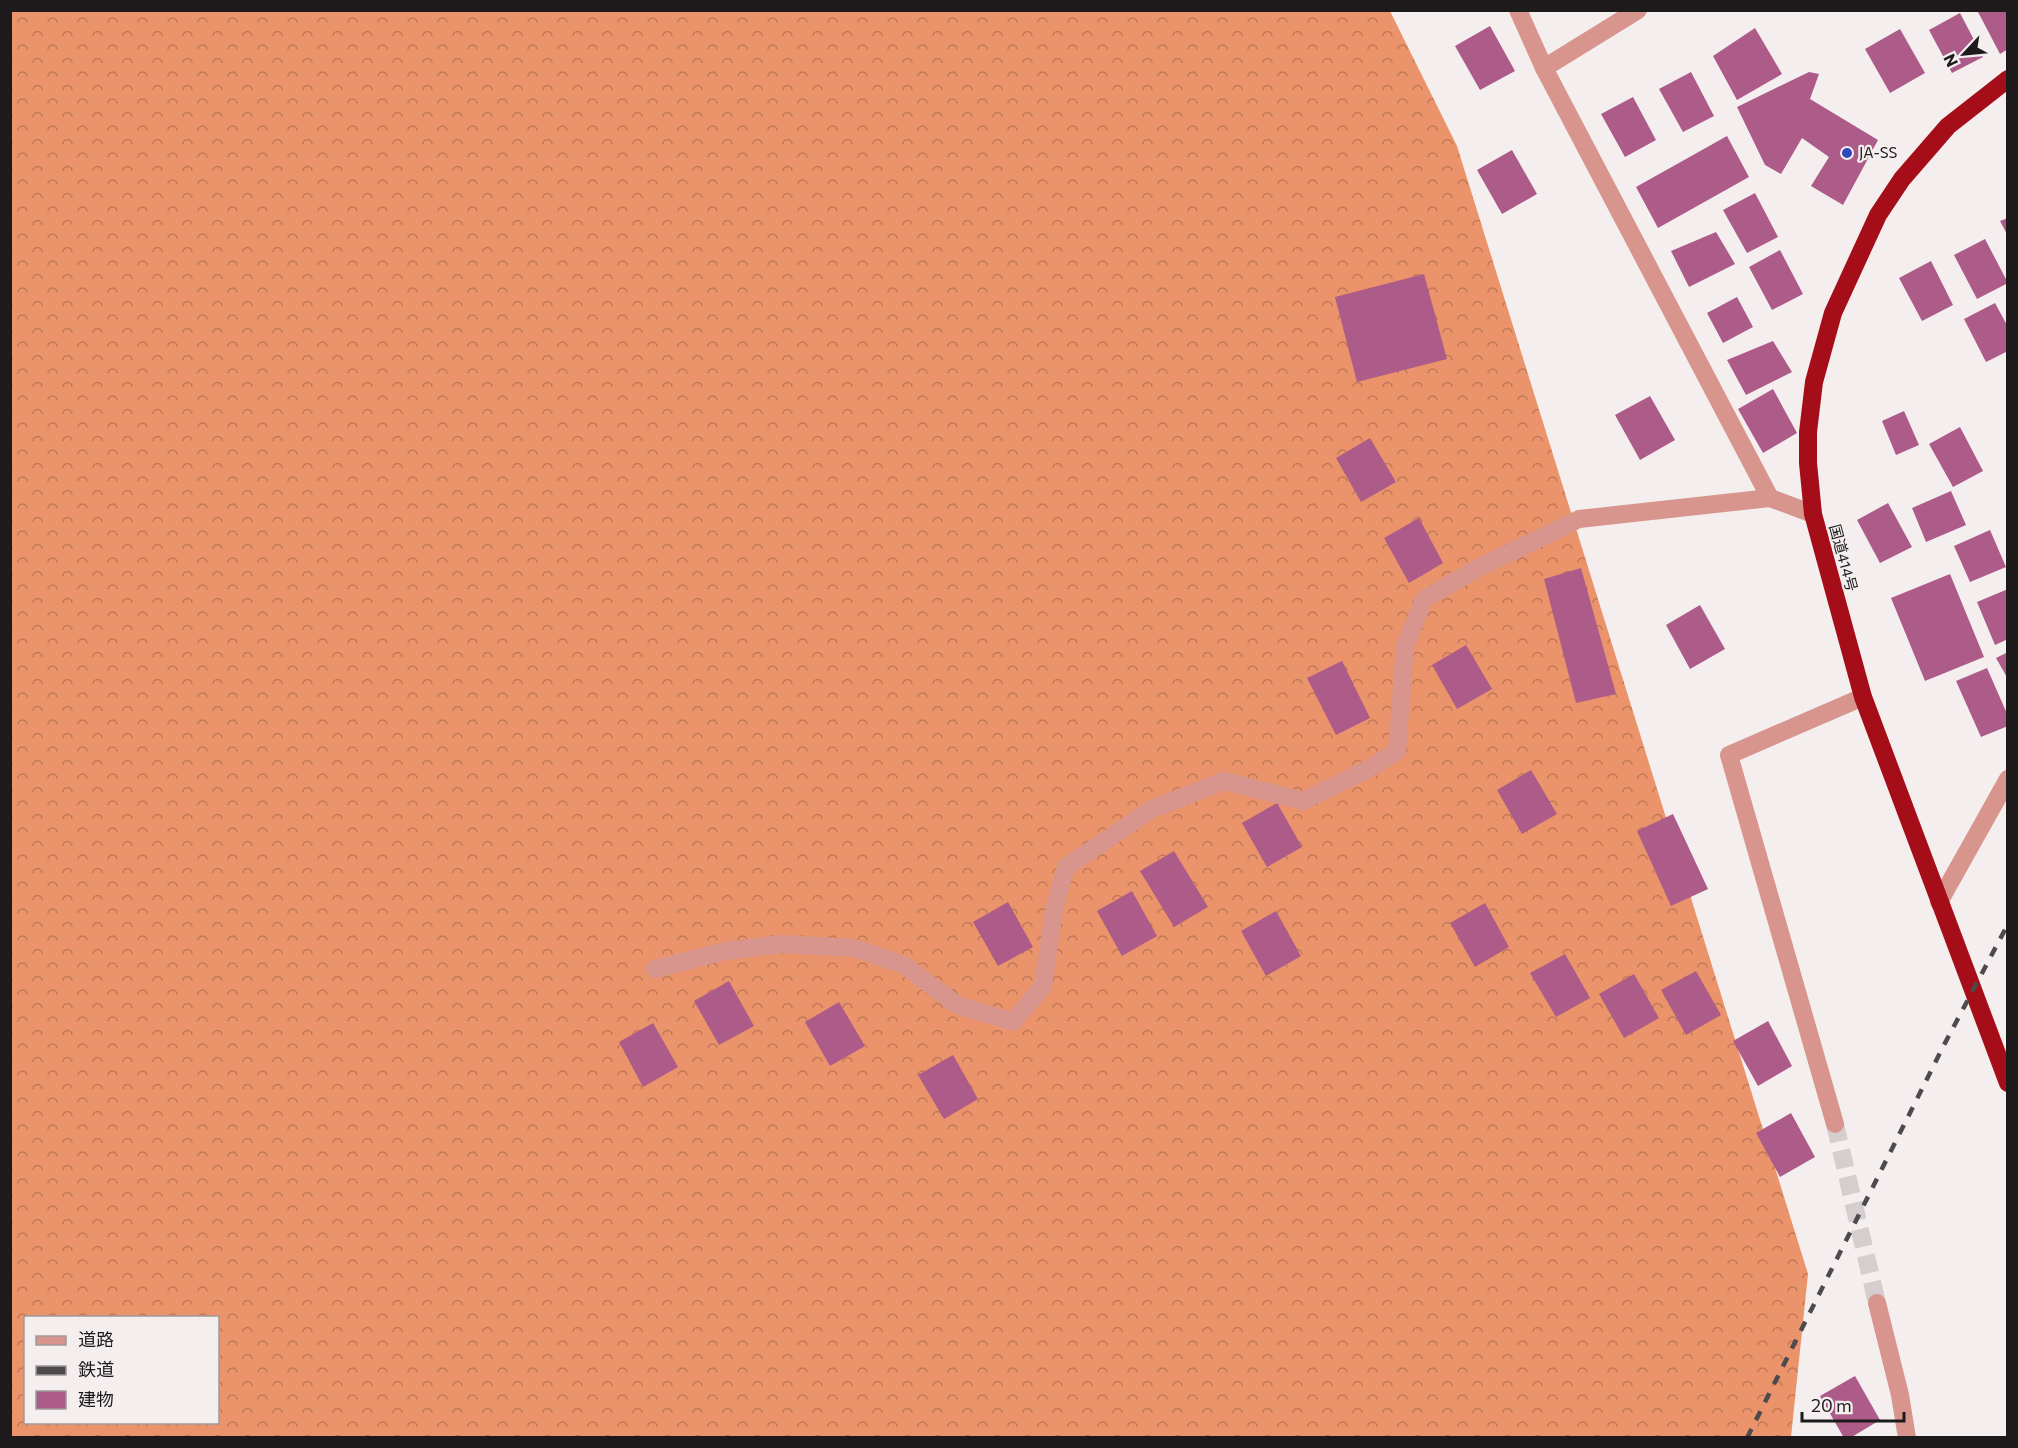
<svg xmlns="http://www.w3.org/2000/svg" width="2018" height="1448" viewBox="0 0 2018 1448" font-family="Commissioner,'Noto Sans JP',sans-serif">
	<defs>
		<pattern id="forest-crowns" width="20" height="18" patternUnits="userSpaceOnUse" patternTransform="scale(1.5)"><rect width="20" height="18" fill="#eb946b"/><path d="M2 6a3 3 0 1 1 6 0M12 15a3 3 0 1 1 6 0" fill="none" stroke="#be7857"/></pattern>
	</defs>
	<rect width="100%" height="100%" fill="#f5eeef"/>
	<path fill="url(#forest-crowns)" fill-rule="evenodd" d="M10,11h1380l67,135 351,1128 -17,163h-1780zM26,1318h192v104h-192z"/>
	<g fill="#ad5b89">
		<path d="M1977,10h31v39l-8,5z"/>
		<path d="M1960,13l23,44 -31,16 -23,-43z"/>
		<path d="M1490,26l25,45 -35,19 -25,-44z"/>
		<path d="M1755,28l27,46 -45,26 -24,-44z"/>
		<path d="M1900,29l25,44 -35,20 -25,-44z"/>
		<path d="M1691,72l23,44 -31,16 -24,-43z"/>
		<path d="M1809,72l10,2 -9,25 68,41 -35,65 -32,-19 18,-29 -27,-19 -21,36 -16,-9 -28,-58z"/>
		<path d="M1633,97l23,43 -31,17 -24,-43z"/>
		<path d="M1727,136l22,41 -91,51 -22,-41z"/>
		<path d="M1512,150l25,44 -35,20 -25,-44z"/>
		<path d="M1755,193l23,44 -31,16 -24,-43z"/>
		<path d="M2008,218v18l-8,-15z"/>
		<path d="M1716,232l19,32 -46,23 -18,-36z"/>
		<path d="M1985,239l23,44 -31,16 -23,-44z"/>
		<path d="M1780,250l23,44 -31,16 -23,-43z"/>
		<path d="M1931,261l22,44 -31,16 -23,-43z"/>
		<path d="M1424,274l23,85 -90,23 -22,-85z"/>
		<path d="M1737,297l16,30 -30,16 -16,-30z"/>
		<path d="M1995,303l13,24v24l-22,11 -22,-43z"/>
		<path d="M1773,341l19,31 -46,23 -19,-35z"/>
		<path d="M1773,389l24,44 -34,20 -25,-44z"/>
		<path d="M1650,396l25,44 -35,20 -25,-45z"/>
		<path d="M1904,411l15,34 -23,10 -14,-34z"/>
		<path d="M1960,427l23,44 -30,16 -24,-43z"/>
		<path d="M1370,438l26,44 -35,20 -25,-44z"/>
		<path d="M1951,491l15,34 -40,17 -14,-34z"/>
		<path d="M1888,503l24,44 -32,16 -23,-43z"/>
		<path d="M1419,518l24,45 -34,20 -25,-45z"/>
		<path d="M1990,530l16,37 -36,15 -16,-36z"/>
		<path d="M1581,568l35,126 -40,9 -32,-124z"/>
		<path d="M1950,574l34,83 -59,24 -34,-83z"/>
		<path d="M2008,589v50l-13,6 -18,-43z"/>
		<path d="M1700,605l25,44 -35,20 -24,-44z"/>
		<path d="M1466,645l26,44 -35,20 -25,-44z"/>
		<path d="M2008,652v27l-12,-21z"/>
		<path d="M1342,661l28,57 -34,17 -29,-57z"/>
		<path d="M1987,668l21,48v10l-27,11 -25,-56z"/>
		<path d="M1531,770l26,44 -35,20 -25,-44z"/>
		<path d="M1277,803l25,44 -35,20 -25,-44z"/>
		<path d="M1673,814l35,75 -37,17 -34,-75z"/>
		<path d="M1174,851l34,56 -34,20 -34,-56z"/>
		<path d="M1132,891l25,45 -35,20 -25,-45z"/>
		<path d="M1008,902l25,45 -35,19 -25,-44z"/>
		<path d="M1485,903l24,44 -34,20 -25,-44z"/>
		<path d="M1276,911l25,45 -35,20 -25,-45z"/>
		<path d="M1565,954l25,44 -34,19 -26,-44z"/>
		<path d="M1696,971l25,44 -35,20 -25,-45z"/>
		<path d="M1634,974l25,44 -35,20 -25,-44z"/>
		<path d="M729,981l25,45 -35,19 -25,-44z"/>
		<path d="M839,1002l26,44 -35,20 -25,-44z"/>
		<path d="M1768,1021l24,45 -34,20 -25,-45z"/>
		<path d="M653,1023l25,44 -35,20 -24,-45z"/>
		<path d="M953,1055l25,44 -34,20 -26,-44z"/>
		<path d="M1791,1113l24,44 -35,20 -24,-44z"/>
		<path d="M1855,1376l25,44 -30,18h-6l-24,-42z"/>
	</g>
	<g fill="none" stroke-linecap="round" stroke-linejoin="round">
		<path stroke="#d5cecf" stroke-width="18" stroke-dasharray="18 9" stroke-linecap="butt" d="M1835,1124l42,179"/>
		<g stroke="#d7958e" stroke-width="18">
			<path d="M1518,10l26,58 226,430 43,16"/>
			<path d="M1544,68l94,-58"/>
			<path d="M1939,902l69,-123"/>
			<path d="M655,969l70,-18 56,-7 73,4 50,17 53,40 56,17 30,-36 11,-76 12,-43 86,-58 72,-28 79,20 69,-34 25,-16 8,-105 19,-47 56,-32 99,-48 191,-21"/>
			<path d="M1835,1124l-106,-369 134,-58"/>
			<path d="M1877,1303l23,92 7,43"/>
		</g>
		<path stroke="#a50e19" stroke-width="18" d="M2008,79l-60,47 -46,53 -24,36 -45,98 -19,69 -6,50v31l5,51 50,183 145,386"/>
		<path stroke="#4e4a4b" stroke-width="4.5" stroke-dasharray="10 10" stroke-linecap="butt" d="M1747,1438l197,-393 64,-121"/>
	</g>
	<circle fill="#2e49b9" stroke="#f5eeef" stroke-width="2" cx="1847" cy="153" r="6"/>
	<g text-anchor="middle" stroke-width="4.5" stroke-linejoin="round" paint-order="stroke">
		<g font-size="15" fill="#1d1a1b" stroke="#f5eeef" text-anchor="start">
			<text x="1859" y="158">JA-SS</text>
		</g>
		<g font-size="15" fill="#1d1a1b" stroke="#f5eeef">
			<text transform="translate(1843 558) rotate(75)" y="5">国道414号</text>
		</g>
	</g>
	<rect width="2018" height="1448" fill="none" stroke="#1d1a1b" stroke-width="24"/>
	<rect x="24" y="1316" width="195" height="108" fill="#f5eeef" stroke="#9f999a" stroke-width="1.5"/>
	<rect x="36" y="1336" width="30" height="9" fill="#d7958e" stroke="#9f999a" stroke-width="1.5"/>
	<text x="78" y="1346" font-size="18" fill="#1d1a1b">道路</text>
	<rect x="36" y="1366" width="30" height="9" fill="#4e4a4b" stroke="#9f999a" stroke-width="1.5"/>
	<text x="78" y="1376" font-size="18" fill="#1d1a1b">鉄道</text>
	<rect x="36" y="1391" width="30" height="18" fill="#ad5b89" stroke="#9f999a" stroke-width="1.5"/>
	<text x="78" y="1406" font-size="18" fill="#1d1a1b">建物</text>
	<g transform="translate(1964 54) rotate(244)" stroke="#f5eeef" stroke-width="4.5" paint-order="stroke">
	<path d="M0-4.5L10 22L0 15L-10 22Z" fill="#1d1a1b"/>
	<text y="-9" font-size="16" font-weight="bold" text-anchor="middle" fill="#1d1a1b">N</text>
	</g>
	<path d="M1802 1412v9h102v-9" fill="none" stroke="#1d1a1b" stroke-width="3"/>
	<text x="1811" y="1412" font-size="18" fill="#1d1a1b" stroke="#f5eeef" stroke-width="4.5" paint-order="stroke">20 m</text>
</svg>
